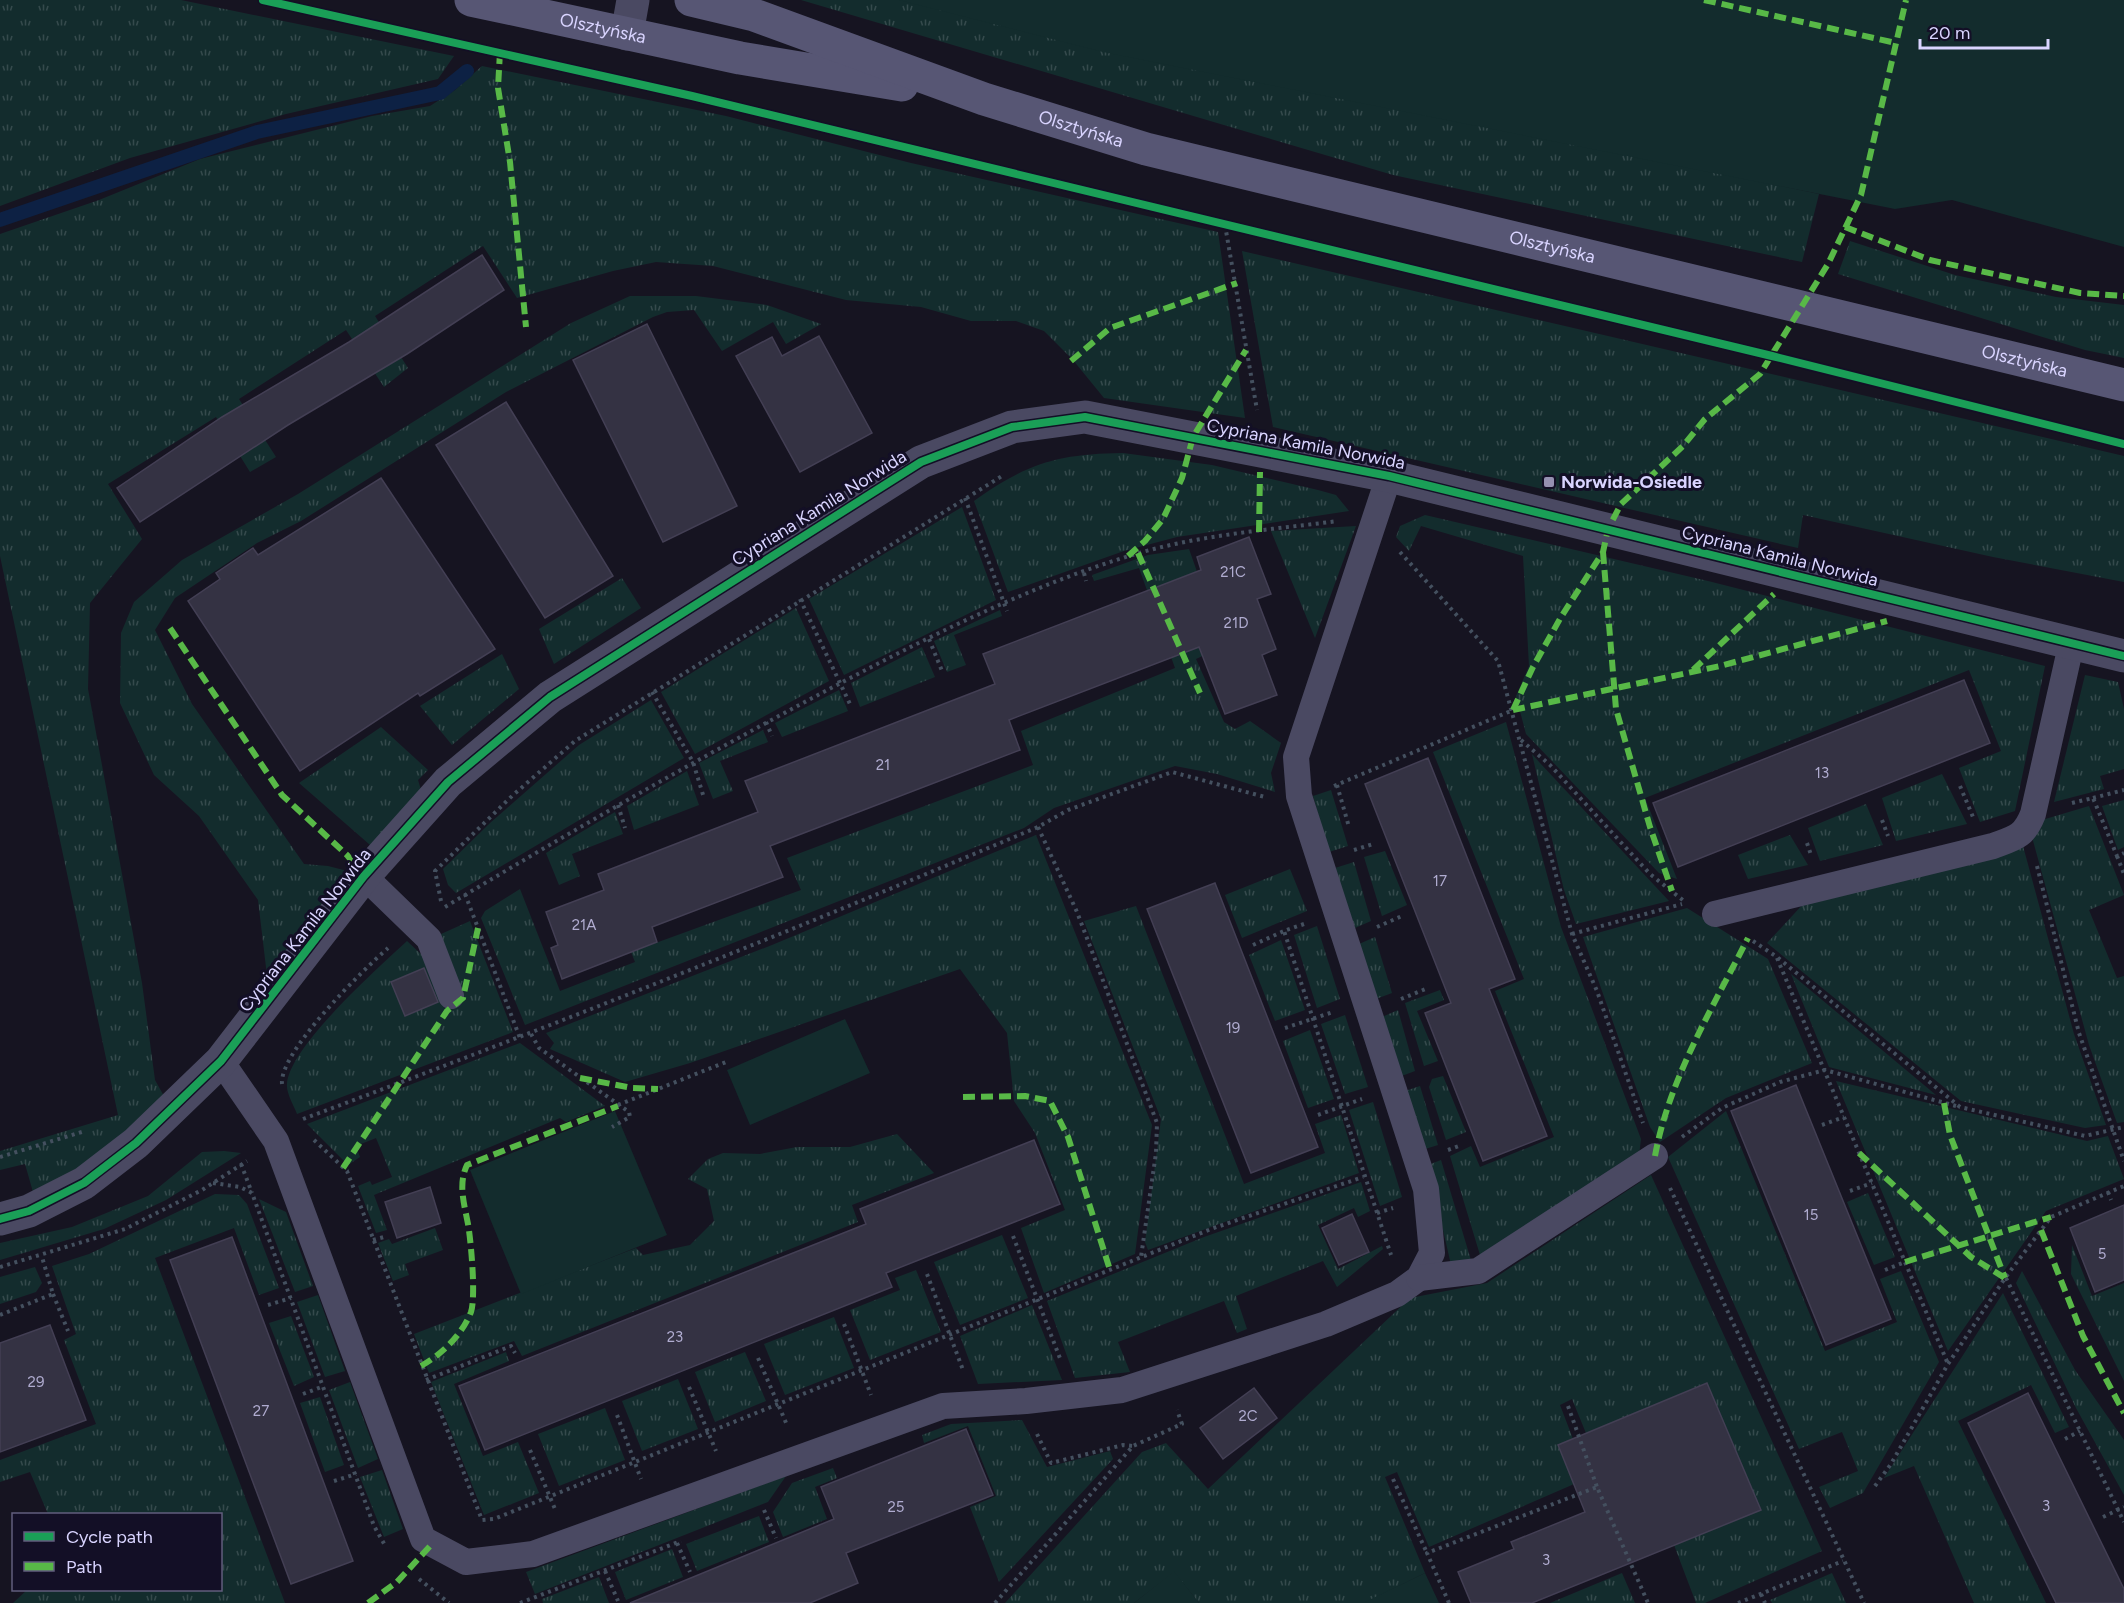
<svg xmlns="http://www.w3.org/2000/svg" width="2124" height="1603" viewBox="0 0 2124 1603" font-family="Figtree,sans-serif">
	<defs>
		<pattern id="grass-tufts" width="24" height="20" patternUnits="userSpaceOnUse" patternTransform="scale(1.5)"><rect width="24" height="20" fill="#132c2d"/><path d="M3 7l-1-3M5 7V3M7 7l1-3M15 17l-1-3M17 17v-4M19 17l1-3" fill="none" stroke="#354a4c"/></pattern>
	</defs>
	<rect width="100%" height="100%" fill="#161421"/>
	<g fill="url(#grass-tufts)">
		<path d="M0,0h181l273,56 -16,23 -152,35 -156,44 -130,48z"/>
		<path d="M801,0h113l905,194 -17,68 -409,-87z"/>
		<path d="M482,66l244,50 185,47 307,69 27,186 -141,-20 -31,-38 -29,-29 -28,-10h-45l-50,-14 -75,-7 -133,-34 -57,-4 -43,9 -96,27 -34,-52 -108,70 33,52 -24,19 -38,-57 -107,69 37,58 -26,15 -34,-55 -108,67 34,55 -52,64 -2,86 54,294 13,97 20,36 -142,76 -8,-28 -25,6v-19l118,-36 -118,-559v-322l99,-34 101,-41 172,-43 58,-10 25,-16z"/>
		<path d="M1850,241l105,34 101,22 68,8v53l-39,-8 -247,-76z"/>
		<path d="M1242,251l882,205v126l-131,-25 -190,-42 -5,33 -525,-121z"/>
		<path d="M630,296h66l71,9 54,19 -35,20 -13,-22 -51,29 -28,-41 -27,2 -14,5 -147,75 -205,129 -44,22 -82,55 -20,32 37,74 112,160 24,2 31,8 -91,110 -10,-84 -59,-84 -45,-41 -34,-72 1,-70 13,-31 48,-42 116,-66 273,-171z"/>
		<path d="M1123,453l89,12 106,25 18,5 13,16 -172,26 -53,14 -116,41 -34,-91c53,-38 84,-47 149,-48z"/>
		<path d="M962,507l34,93 -152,75 -35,-76z"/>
		<path d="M1425,515l283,66 337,85 -30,145 -35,11 -21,-54 42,-17 -32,-81 -324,128 32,81 -18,-6 -133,-139 -10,-38 13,-30 -6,-110 -102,-30 -12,25 -13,-14 4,-11z"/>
		<path d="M1356,526l-41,112 -44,-107z"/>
		<path d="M1189,549l18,51 4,52 -15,7 28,63 11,7 15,-8 31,22 -10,30 4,19 -58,-18 -42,-8 -121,42 -30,20 -499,197 -44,-107 4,-7 35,-22 40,102 75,-29 -4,-10 170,-62 -14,-32 246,-93 -12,-34 154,-63 -36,-100 -45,13 -2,-6 56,-20z"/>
		<path d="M622,578l19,30 -87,56 -15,-35z"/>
		<path d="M796,608l33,73 -134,73 -34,-62z"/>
		<path d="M1000,610l2,6 -48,19 12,30 -19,7 -13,-31z"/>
		<path d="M922,647l13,30 -75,30 -9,-24z"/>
		<path d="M502,654l17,35 -67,56 -32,-39z"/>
		<path d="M2085,675l33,7 6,27v60l-24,7 4,13 -50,13z"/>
		<path d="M839,690l9,21 -66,26 -7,-14z"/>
		<path d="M651,700l33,58 -228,135 -8,-8 -5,-16 47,-46 89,-78z"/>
		<path d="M1506,722l55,205 80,212 -2,16 -159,100 -30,-99 21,-10 9,21 74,-30 -59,-146 29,-12 -91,-227z"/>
		<path d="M381,727l47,43 -10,10 11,36 -44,42 -86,-75z"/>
		<path d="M763,730l5,12 -48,19 13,30 -20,8 -14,-36z"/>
		<path d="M1532,754l8,9 129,138 -93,23 -12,-34z"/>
		<path d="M687,771l12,34 -65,25 -7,-24z"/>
		<path d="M1942,774l25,50 -71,17 -14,-43z"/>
		<path d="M1331,790l17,56 -19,6 -16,-56z"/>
		<path d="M2124,800v47l-6,3 -16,-44z"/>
		<path d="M1866,804l17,41 -63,16 -12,-33z"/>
		<path d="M2089,806l35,89 -35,15 28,68 7,-2v146l-7,1 -28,-78 -57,-208 10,-17z"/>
		<path d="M615,812l8,22 -51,20 8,22 -21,9 -13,-32z"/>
		<path d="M1036,835l116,290 -17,129 -91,39 -23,-65 44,-18 -30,-77 -21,-32 -7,-68 -47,-64 -270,94 -65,19 -75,-33 4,-6 -8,-10 226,-88z"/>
		<path d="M1790,835l18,30 -60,14 -10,-24z"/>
		<path d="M2023,846l51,188 32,91 -21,3 -124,-27 -194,-158 38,-41z"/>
		<path d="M1385,851l22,54 -25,11 -18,-59z"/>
		<path d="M1354,862l17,59 -16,7 -20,-60z"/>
		<path d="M1290,869l17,42 -65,27 -17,-43z"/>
		<path d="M1136,906l108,278 81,-31 -10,-29 26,-9 18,58 -211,77 -3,-8 16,-123 -77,-198z"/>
		<path d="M1687,908l81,51 44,104 -86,35 -66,44 -10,-15 -67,-190z"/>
		<path d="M470,921l43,111 -216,82c-3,-8 -11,-21 -10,-30 2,-37 92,-117 120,-143l15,14 19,-21z"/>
		<path d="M1317,926l23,73 -23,9 -23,-73z"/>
		<path d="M1375,937l17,56 -16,6 -17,-55z"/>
		<path d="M1281,940l24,70 -30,11 -26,-66z"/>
		<path d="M1791,974l145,121 -107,-28z"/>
		<path d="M1440,990l4,10 -27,11 21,50 -14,5 -19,-63z"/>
		<path d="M1398,1010l17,61 -16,6 -17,-60z"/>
		<path d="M1345,1015l23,72 -23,7 -24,-70z"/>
		<path d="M1310,1030l24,69 -26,9 -25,-67z"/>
		<path d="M520,1043l85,63 -39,16 -6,-4 -186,77 13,35 -11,3 -18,-47 12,-5 2,4 20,-8 -16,-39 -20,8 4,11 -12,8 -41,-41z"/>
		<path d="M1443,1076l23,56 -20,8 -17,-53 3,-8z"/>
		<path d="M1836,1081l251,60 21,-5 16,43 -78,32 -98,140z"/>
		<path d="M1420,1086l18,59 -16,5 -17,-59z"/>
		<path d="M1373,1102l29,95 -22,9 -31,-96z"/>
		<path d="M1726,1111l99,240 72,-29 -17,-43 21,-8 38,91 -76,131 -33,15 -11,-21 39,-16 -16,-39 -43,17 -131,-292z"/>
		<path d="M897,1134l37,39 -82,32 6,17 -336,134 -8,-15 -85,32 -15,-39 222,-86 7,7 47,-10 24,-24 -7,-32 -19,-10 20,-20 15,-6 37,1 37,-7h53z"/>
		<path d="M224,1151l17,2 -75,47 -62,29 -104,31v-17l72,-16 76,-31 54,-44z"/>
		<path d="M1441,1160l32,107 -21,2 -24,-104z"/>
		<path d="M1651,1175l171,376 -117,52h-9l-22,-58 -36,15 -66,-161 -12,6 28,73 -159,69 -32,-75 -12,5 40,96 -60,30h-166l-25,-31 -40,31h-129l137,-151 24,-9 42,46 202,-191 77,-15z"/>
		<path d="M1361,1182l9,29 -12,6 -4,-9 -36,17 20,44 44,-23 1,3 -46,38 -14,-26 -87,35 11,33 -10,4 -13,-32 -106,41 12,30 -55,6 -28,-77 157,-64z"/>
		<path d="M1868,1193l27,64 -21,8 -27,-63z"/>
		<path d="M215,1194l24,1 8,9 32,84 -20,7 -25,-67 -79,30 130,345h-272l14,-13h193v-76h-172l-18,-42 -30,10v-22l96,-36 -32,-84 12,-6 -24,-68 37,-12z"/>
		<path d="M259,1199l27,13 27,74 -18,6z"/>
		<path d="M435,1228l8,22 -38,14 4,11 -16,6 -15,-38 11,-4 3,5z"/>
		<path d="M1002,1235l26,63 -68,27 -26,-63z"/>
		<path d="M2072,1245l20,51 32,-13v98l-53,-107z"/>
		<path d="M35,1267l7,16 -6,9 -36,12v-27z"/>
		<path d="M916,1270l25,62 -71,28 -20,-50 50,-20 -5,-12z"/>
		<path d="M2022,1271l53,99 49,70v55l-48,-87 -60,-125z"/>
		<path d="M2003,1293l66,134 -14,6 -24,-48 -73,36 88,182h-72l-60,-137 -30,12z"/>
		<path d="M318,1295l27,76 -20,6 -28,-75z"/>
		<path d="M1032,1305l30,75 -84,4 -18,-48z"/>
		<path d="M291,1316l23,61 -20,9 -25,-63z"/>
		<path d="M834,1317l20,51 -69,27 -21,-51z"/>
		<path d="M506,1352l3,9 -55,23 29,72 35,-14 21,51 -55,22 -53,-133z"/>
		<path d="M745,1352l21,49 -51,21 -20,-50z"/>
		<path d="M678,1379l20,50 -56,22 -20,-50z"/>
		<path d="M350,1382l28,77 -20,9 -29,-78z"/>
		<path d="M320,1397l24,68 -19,7 -25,-69z"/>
		<path d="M605,1408l20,52 -66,26 -21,-52z"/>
		<path d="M1022,1420l25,47 63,-16 3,8 -114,123 -29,-75 26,-11 -28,-70 -44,17 -2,-8 29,-11z"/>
		<path d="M833,1468l4,10 -22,9 12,32 -44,18 -10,-25 19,-29z"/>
		<path d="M382,1470l21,59 -19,8 -24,-60z"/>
		<path d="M786,1476l-18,26 -233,92 -9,-22z"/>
		<path d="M759,1516l10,26 -72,29 -11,-27z"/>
		<path d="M672,1549l11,28 -57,23 -11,-28z"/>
		<path d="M1622,1573l13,30h-85z"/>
		<path d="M1832,1573l14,30h-74l-2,-3z"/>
		<path d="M599,1577l10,26h-66l-1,-4z"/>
	</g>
	<g fill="#132c2d">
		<path d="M899,0h1225v247l-172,-47 -57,9 -792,-157z"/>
		<path d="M845,1019l25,54 -120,52 -23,-55z"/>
		<path d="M615,1111l52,124 -146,59 -51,-124z"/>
		<path d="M1174,1571l25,32h-65z"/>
		<path d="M1425,1573l14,30h-74v-1z"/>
	</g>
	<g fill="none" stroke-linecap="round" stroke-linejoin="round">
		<path stroke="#0d2144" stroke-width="14" d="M0,220l257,-88 183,-39 27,-22"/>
	</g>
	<g fill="#343243" stroke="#433f54" stroke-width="1.5">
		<path d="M482,255l22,35 -97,64 -119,71 -148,97 -23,-34 105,-71 127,-75z"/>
		<path d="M647,324l90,182 -74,36 -90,-182z"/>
		<path d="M819,336l53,97 -72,39 -64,-116 36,-19 10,19z"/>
		<path d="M506,402l107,174 -68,42 -109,-173z"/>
		<path d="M381,478l114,171 -75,47 -2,-3 -118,78 -112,-170 32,-22 -4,-6 37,-25 5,7z"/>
		<path d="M1249,537l22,57 -14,5 19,50 -14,6 15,40 -52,19 -26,-67 -190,73 11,30 -250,96 13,31 -131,50 5,15 -95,37 -11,-31 7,-3 -12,-33 58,-22 -6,-16 160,-62 -13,-31 250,-97 -12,-30 218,-84 -4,-13z"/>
		<path d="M1964,680l26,63 -312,124 -25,-64z"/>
		<path d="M1428,758l87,221 -26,10 58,147 -64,25 -58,-148 26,-10 -86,-219z"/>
		<path d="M1215,883l103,264 -67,26 -104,-264z"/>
		<path d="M424,968l14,34 -33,14 -14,-34z"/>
		<path d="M1796,1085l95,234 -65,26 -95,-234z"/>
		<path d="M1034,1140l26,64 -174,69 6,14 -407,163 -26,-64 407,-162 -6,-15z"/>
		<path d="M430,1187l11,36 -44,15 -12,-36z"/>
		<path d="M2124,1205v75l-29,12 -25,-64z"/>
		<path d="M1352,1214l17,38 -30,13 -17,-37z"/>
		<path d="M232,1237l121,324 -62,23 -121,-324z"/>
		<path d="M50,1325l36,95 -86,32v-109z"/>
		<path d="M1707,1383l54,127 -229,93h-61l-13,-31 56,-23 -3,-7 74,-30 -27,-67z"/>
		<path d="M1254,1388l23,30 -54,41 -23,-31z"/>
		<path d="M2028,1393l96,196v14h-68l-88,-180z"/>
		<path d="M966,1429l27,66 -147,58 12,30 -48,20h-180l204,-84 -13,-32z"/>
	</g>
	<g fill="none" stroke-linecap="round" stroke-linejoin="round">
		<g stroke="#44505f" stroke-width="4" stroke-dasharray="3 4.5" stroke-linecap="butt">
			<path d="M1225,225l32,185"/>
			<path d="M965,498l42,113"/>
			<path d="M1400,552l98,109 74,273 25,57 46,132"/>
			<path d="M1084,573l2,8"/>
			<path d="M800,599l50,105"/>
			<path d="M929,639l13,32"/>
			<path d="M652,692l41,70 11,36"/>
			<path d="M766,722l6,14"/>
			<path d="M1521,740l29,25 100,109 34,27"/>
			<path d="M1337,785l12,42"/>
			<path d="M1334,786l179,-76"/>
			<path d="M1960,786l13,31"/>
			<path d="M2093,798l31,-8"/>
			<path d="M2072,803l21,-5 24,58 7,-3"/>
			<path d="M618,805l7,23"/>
			<path d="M1882,820l6,16"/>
			<path d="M1038,827l39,85 80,211 -1,30 -15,104"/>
			<path d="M1807,843l4,12"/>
			<path d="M1354,850l19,-6"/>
			<path d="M2117,856l7,18"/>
			<path d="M2037,866l42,167 45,128"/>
			<path d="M465,894l55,144"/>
			<path d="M441,901l-6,-30 77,-75 63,-55 427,-265"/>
			<path d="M445,907c123,-74 247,-145 373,-212 100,-53 203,-106 311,-139 67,-21 139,-26 209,-35"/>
			<path d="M1304,924l-20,7 107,324"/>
			<path d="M1377,927l25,-11"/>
			<path d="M1572,934l110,-30"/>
			<path d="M1753,941l24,16 183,150 125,29 39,-9"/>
			<path d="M1253,945l31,-14"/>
			<path d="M1777,958l171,406"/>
			<path d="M1401,999l27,-11"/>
			<path d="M1285,1028l48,-16"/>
			<path d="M531,1034l8,14 90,64 1,5 -18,10"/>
			<path d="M282,1084c-3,-32 81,-114 106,-136"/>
			<path d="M618,1105l108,-43"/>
			<path d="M1318,1115l44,-16"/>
			<path d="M303,1119c247,-92 492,-189 735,-292l30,-17 104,-38 93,25"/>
			<path d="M1822,1125l22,-8"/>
			<path d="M1682,1137l40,-29 58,-26 45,-12 131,36"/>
			<path d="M314,1140l33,31 135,349 12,-1 717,-290 152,-52"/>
			<path d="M1448,1150l14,-5"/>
			<path d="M0,1157l85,-26"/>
			<path d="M241,1164l11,29"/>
			<path d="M213,1183l27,4 12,6 122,333 12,21"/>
			<path d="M1670,1188l194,415"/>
			<path d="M1850,1191l22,-8"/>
			<path d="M2108,1192l3,8"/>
			<path d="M1377,1213l16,-5"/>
			<path d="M1013,1236l48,125"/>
			<path d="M373,1240l11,-3"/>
			<path d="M0,1267l125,-38 77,-39 45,-29"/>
			<path d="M1885,1270l20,-8"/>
			<path d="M927,1274l36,96"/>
			<path d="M2006,1278l118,244"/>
			<path d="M53,1294l15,37"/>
			<path d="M268,1305l23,-7"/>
			<path d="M0,1315l53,-21 -11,-37"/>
			<path d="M844,1324l27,71"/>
			<path d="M758,1358l29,67"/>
			<path d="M426,1380l85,-34 4,7"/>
			<path d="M689,1387l27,64"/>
			<path d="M303,1394l21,-8"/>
			<path d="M1568,1406l29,81"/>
			<path d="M617,1415l24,64"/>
			<path d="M1037,1434l14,29 72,-18 10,1"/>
			<path d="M2065,1439l15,-8"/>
			<path d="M530,1450l25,59"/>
			<path d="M1393,1479l34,74"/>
			<path d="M334,1481l22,-7"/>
			<path d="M1875,1486l16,-22 57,-100 57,-86 46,-61 73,-31"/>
			<path d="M764,1510l12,28"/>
			<path d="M2103,1517l21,-10"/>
			<path d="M677,1543l13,29"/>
			<path d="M605,1571l13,30"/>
			<path d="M419,1579l30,24"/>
			<path d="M1761,1594l4,9"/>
			<path d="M520,1603l161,-62"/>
			<path d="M995,1603l138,-157 49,-22 -5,-14"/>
			<path d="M1449,1603l-22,-50 170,-66 51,116"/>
			<path d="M1738,1603l105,-42"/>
		</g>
		<g stroke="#4a4962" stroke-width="26">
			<path d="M364,876l65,63 22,57"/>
			<path d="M1715,914l278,-68c22,-8 31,-9 40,-32l39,-173"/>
			<path d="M221,1061l55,80 147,398 43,23 67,-8 410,-148 83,-5 96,-11 204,-66 71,-30 22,-16 13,-25 -6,-64 -127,-393 -3,-39 93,-281"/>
			<path d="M1419,1278l59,-7 177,-115"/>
		</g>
		<g stroke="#4a4962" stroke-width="33">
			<path d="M627,34l6,-34"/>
			<path d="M0,1219l29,-8 55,-28 52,-40 85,-82 143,-185 84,-94 102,-85 371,-235 91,-35 73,-10 304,59 735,180"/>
		</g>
		<g stroke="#575674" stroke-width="33">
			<path id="s1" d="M471,0l269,58 162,27"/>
			<path id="s2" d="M691,0l63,15 230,84 162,50 978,236"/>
		</g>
		<g stroke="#58b947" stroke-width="6" stroke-dasharray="12 6" stroke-linecap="butt">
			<path d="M1704,0l192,43"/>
			<path d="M500,52l-2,36 12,74 16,165"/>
			<path d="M1845,227l85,33 150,33 44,3"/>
			<path d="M1071,361l39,-33 127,-45"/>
			<path d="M1259,532l1,-60"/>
			<path d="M1603,552l13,157 34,118 22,64"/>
			<path d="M1138,553l62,140"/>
			<path d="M1128,556l17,-15 18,-22 19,-41 11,-41 53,-87"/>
			<path d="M170,628l112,167 65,60 17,21"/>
			<path d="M1693,670l81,-76"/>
			<path d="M1513,710l20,-43 28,-50 42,-65 5,-23 13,-25 62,-58 22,-27 55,-45 68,-110 33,-69 45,-195"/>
			<path d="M1513,710l207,-44 167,-45"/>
			<path d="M580,1078l52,10 26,1"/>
			<path d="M963,1097l62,-1 25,5 18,36 42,133"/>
			<path d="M1944,1103l6,32 55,143"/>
			<path d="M1859,1153l112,104 34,21"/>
			<path d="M1655,1156c14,-77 58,-149 93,-218"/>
			<path d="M343,1168l104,-157 16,-13 15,-70"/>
			<path d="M2041,1230l42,106 41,77"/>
			<path d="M1905,1262l146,-45"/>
			<path d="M421,1366c21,-12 41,-31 50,-54 5,-15 0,-71 -3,-88 -4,-21 -10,-40 -1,-59l151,-59"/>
			<path d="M368,1603l29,-21 35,-38"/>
		</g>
		<g stroke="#130f26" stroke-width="11">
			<g id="cycleway">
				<path d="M263,0l429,96 1080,260 352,88"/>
				<path d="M0,1219l29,-8 55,-28 52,-40 85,-82 143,-185 84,-94 102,-85 371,-235 91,-35 73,-10 304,59 735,180"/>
			</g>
		</g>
		<use href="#cycleway" stroke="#1a9f57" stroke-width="8"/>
	</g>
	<rect fill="#9591b1" stroke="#130f26" stroke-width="2" x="1543" y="476" width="12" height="12" rx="3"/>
	<g text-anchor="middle" stroke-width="6" stroke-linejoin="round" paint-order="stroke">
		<g font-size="15" fill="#b0acd0">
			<text x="1233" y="577">21C</text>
			<text x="1236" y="628">21D</text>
			<text x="883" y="770">21</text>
			<text x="1822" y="778">13</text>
			<text x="1440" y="886">17</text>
			<text x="584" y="930">21A</text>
			<text x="1233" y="1033">19</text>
			<text x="1811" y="1220">15</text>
			<text x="2102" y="1259">5</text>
			<text x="675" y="1342">23</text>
			<text x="36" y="1387">29</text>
			<text x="261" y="1416">27</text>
			<text x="1248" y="1421">2C</text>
			<text x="2046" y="1511">3</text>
			<text x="896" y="1512">25</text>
			<text x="1546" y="1565">3</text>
		</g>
		<g font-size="18" fill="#d9d4ff" stroke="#130f26">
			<text dy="6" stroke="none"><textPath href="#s1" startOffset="135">Olsztyńska</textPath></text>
			<text dy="6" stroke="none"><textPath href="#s2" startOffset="411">Olsztyńska</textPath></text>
			<text dy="6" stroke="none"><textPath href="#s2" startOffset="897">Olsztyńska</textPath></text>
			<text dy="6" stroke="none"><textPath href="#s2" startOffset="1383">Olsztyńska</textPath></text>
			<text transform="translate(1306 444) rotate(11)" y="6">Cypriana Kamila Norwida</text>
			<text transform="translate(819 508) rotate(-32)" y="6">Cypriana Kamila Norwida</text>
			<text transform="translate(1780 556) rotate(14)" y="6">Cypriana Kamila Norwida</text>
			<text transform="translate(305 930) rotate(-52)" y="6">Cypriana Kamila Norwida</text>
		</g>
		<g font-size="18" font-weight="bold" fill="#d9d4ff" stroke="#130f26" text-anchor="start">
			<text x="1561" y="488">Norwida-Osiedle</text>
		</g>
	</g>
	<rect x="12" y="1513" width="210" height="78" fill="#130f26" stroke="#625e7d" stroke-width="1.5"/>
	<rect x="24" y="1532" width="30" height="9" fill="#1a9f57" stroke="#625e7d" stroke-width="1.5"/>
	<text x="66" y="1543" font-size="18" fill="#d9d4ff">Cycle path</text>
	<rect x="24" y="1562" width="30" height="9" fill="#58b947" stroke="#625e7d" stroke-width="1.5"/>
	<text x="66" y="1573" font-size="18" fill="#d9d4ff">Path</text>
	<path d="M1920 39v9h128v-9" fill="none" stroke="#d9d4ff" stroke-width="3"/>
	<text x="1929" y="39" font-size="18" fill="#d9d4ff" stroke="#130f26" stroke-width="4.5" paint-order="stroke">20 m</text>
</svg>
